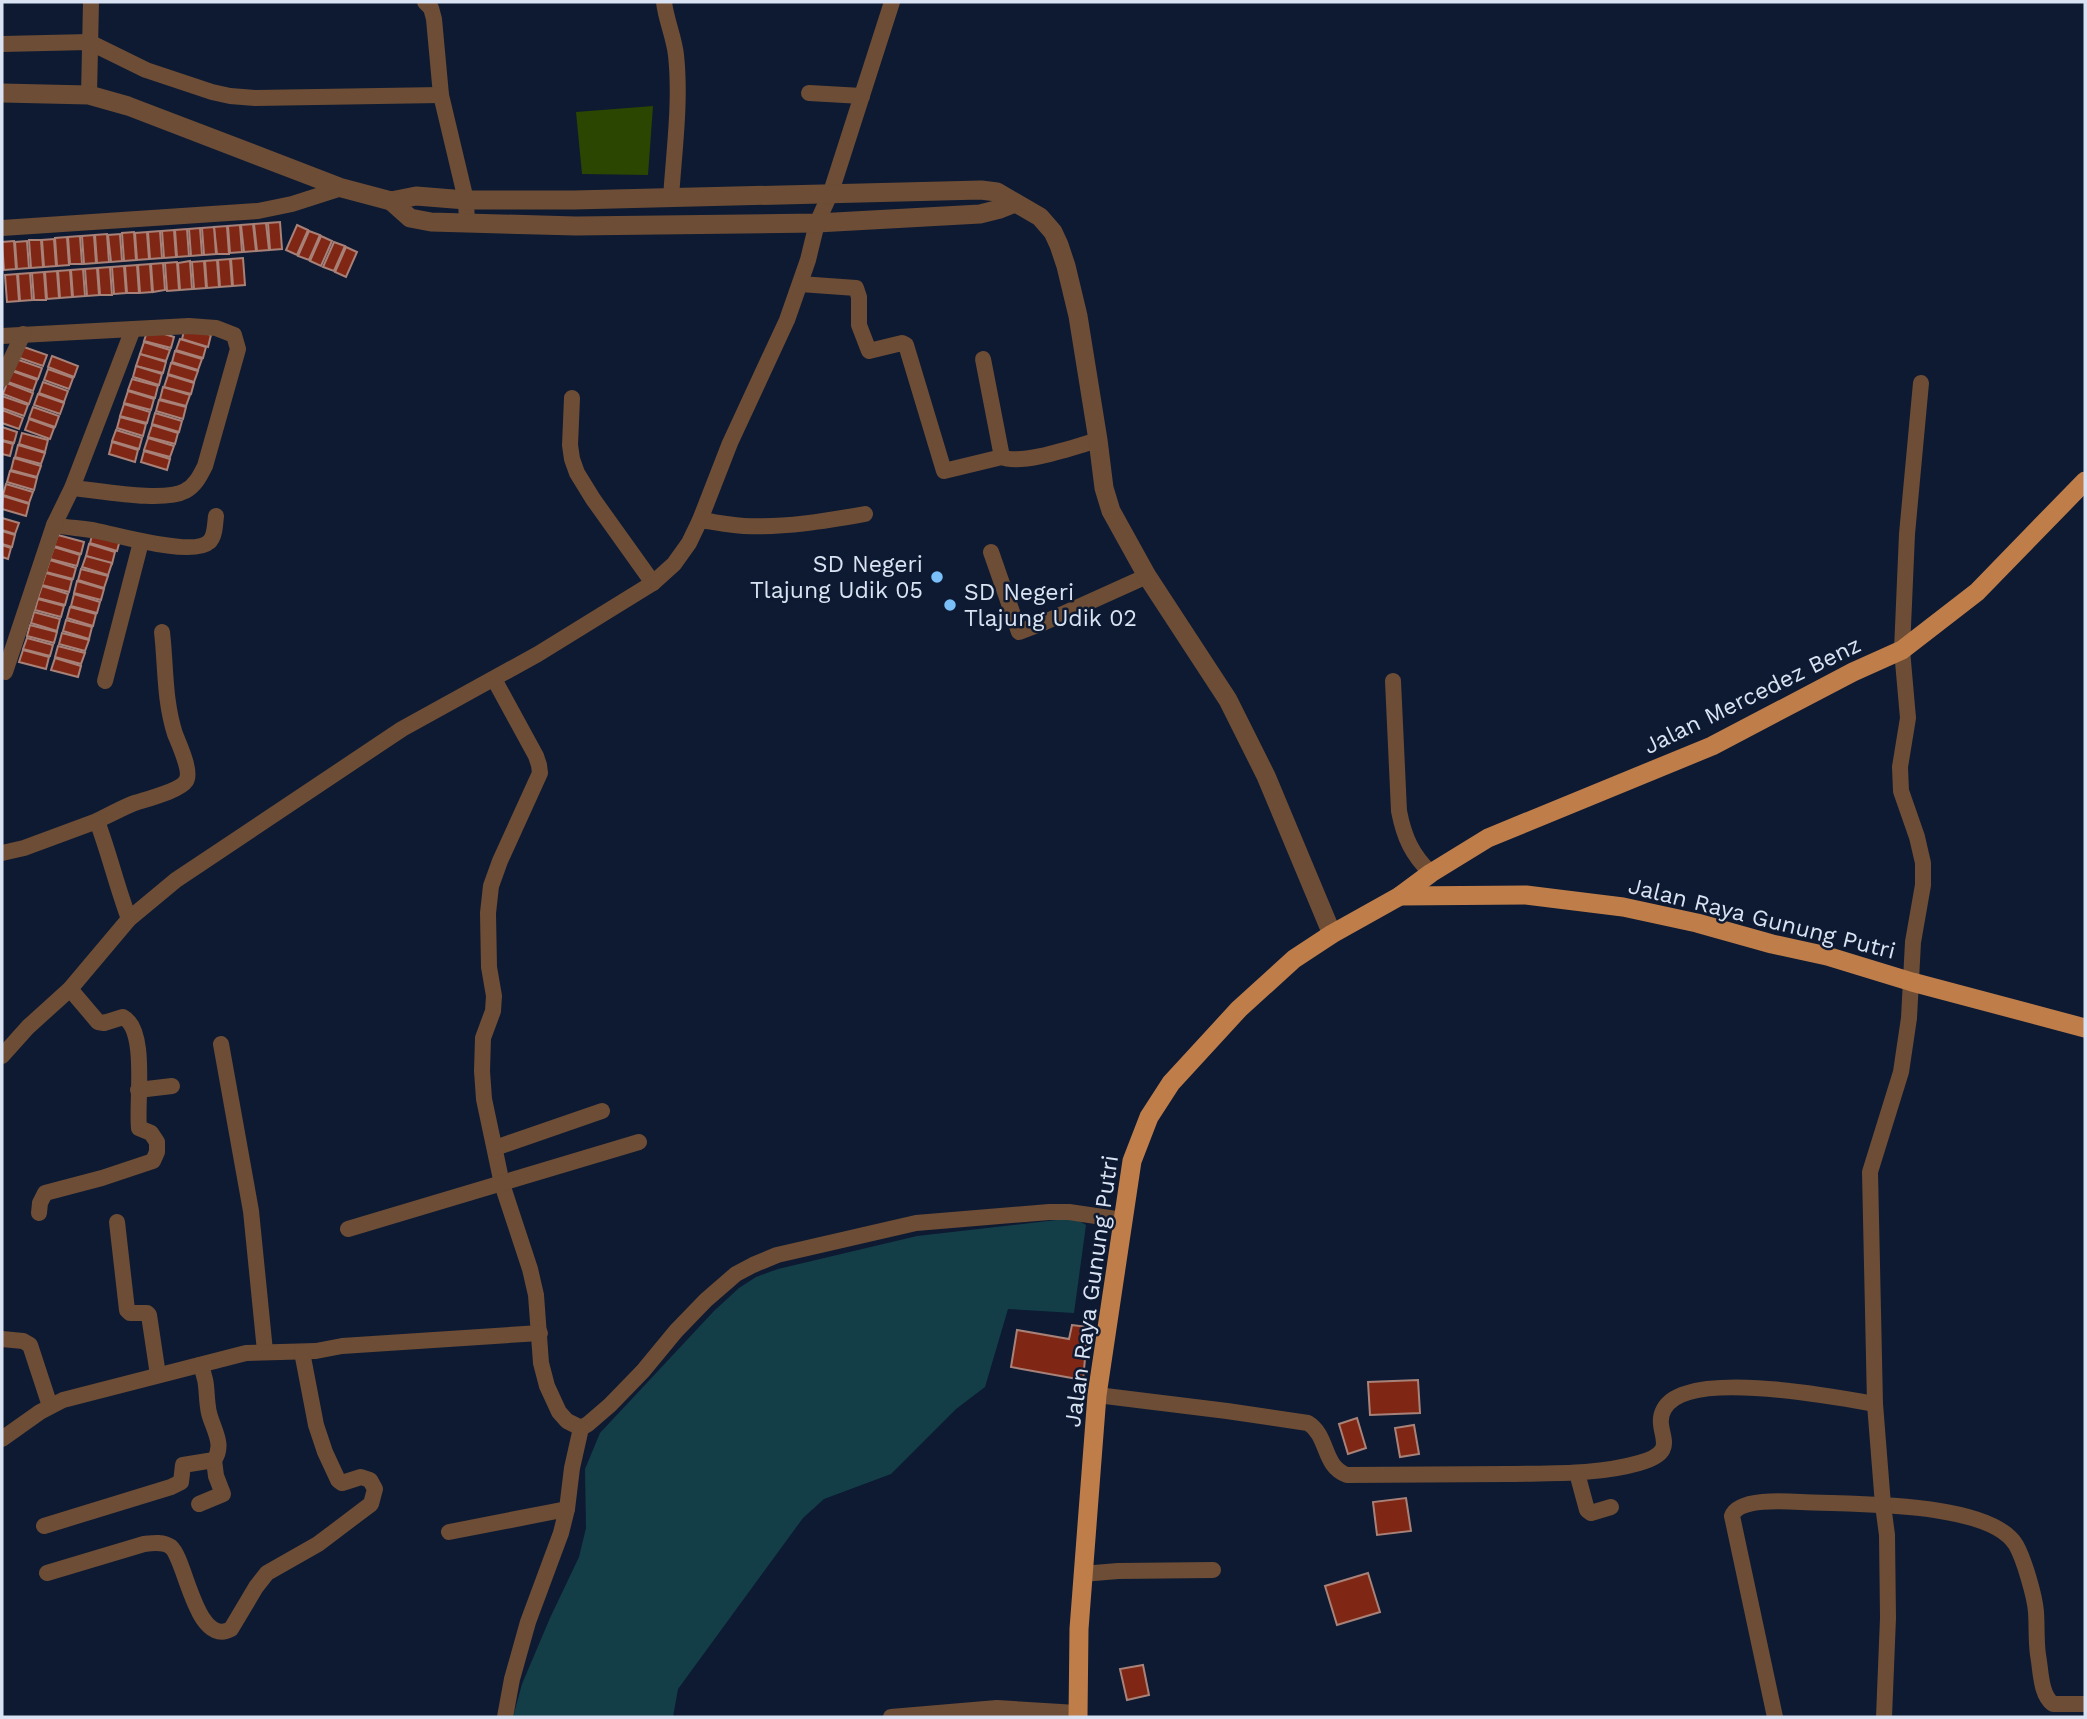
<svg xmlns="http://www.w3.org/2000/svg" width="2087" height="1719" viewBox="0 0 2087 1719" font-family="'Work Sans',sans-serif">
	<rect width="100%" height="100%" fill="#0d1a32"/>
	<path fill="#2a4600" d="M653,106l-5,69 -66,-1 -6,-62z"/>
	<path fill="#133e48" d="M1065,1219h11l10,6 -12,88 -66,-4 -23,78 -29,22 -65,65 -67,25 -21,19 -125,171 -5,28h-160l9,-33 28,-66 29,-61 7,-29 -1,-59 15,-36 114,-122 25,-23 17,-11 22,-8 139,-33z"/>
	<g fill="#7f2714" stroke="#a88278" stroke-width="2">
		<path d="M280,222l2,27 -12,1 -2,-27z"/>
		<path d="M266,223l3,27 -12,1 -3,-27z"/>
		<path d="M253,224l3,27 -12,1 -3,-27z"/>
		<path d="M240,225l2,27 -12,1 -2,-27z"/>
		<path d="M297,225l11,5 -11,25 -11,-5z"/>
		<path d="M227,226l2,28h-12l-3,-27z"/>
		<path d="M214,227l2,27 -12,1 -2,-27z"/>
		<path d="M200,228l2,27 -11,1 -2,-27z"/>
		<path d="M187,229l2,27 -12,1 -2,-27z"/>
		<path d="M174,230l2,27 -12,1 -2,-27z"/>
		<path d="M160,231l2,27 -12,1 -2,-27z"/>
		<path d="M309,231l11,4 -11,25 -11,-4z"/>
		<path d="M134,232l2,28 -12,1 -2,-28z"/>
		<path d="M147,232l2,27 -12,1 -2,-27z"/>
		<path d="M107,234l2,28 -12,1 -2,-28z"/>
		<path d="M120,234l2,27 -11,1 -3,-27z"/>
		<path d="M94,235l2,28 -12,1 -2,-28z"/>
		<path d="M80,236l2,28h-12l-2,-27z"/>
		<path d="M321,236l11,5 -11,25 -11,-5z"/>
		<path d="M67,237l2,28 -12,1 -2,-28z"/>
		<path d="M54,239l2,27 -12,1 -2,-27z"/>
		<path d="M29,240h12l2,27 -12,1z"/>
		<path d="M14,241l2,28 -12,1 -2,-28z"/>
		<path d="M27,241l2,27 -12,1 -2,-27z"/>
		<path d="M334,242l11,4 -11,25 -11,-4z"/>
		<path d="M346,247l11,5 -11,25 -11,-5z"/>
		<path d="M243,258l2,27 -12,1 -2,-27z"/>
		<path d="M230,259l2,27 -12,1 -2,-27z"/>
		<path d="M217,260l2,27 -12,1 -2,-27z"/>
		<path d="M190,261l2,28 -12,1 -2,-27z"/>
		<path d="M204,261l2,27 -12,1 -2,-27z"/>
		<path d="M177,262l2,28 -12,1 -2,-28z"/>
		<path d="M163,263l2,27 -12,2 -2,-28z"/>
		<path d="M150,264l2,28 -12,1 -2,-28z"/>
		<path d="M137,265l2,28h-12l-2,-27z"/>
		<path d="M124,266l2,27 -12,1 -2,-27z"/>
		<path d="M110,267l2,28h-12l-2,-27z"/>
		<path d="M97,268l2,27 -12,1 -2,-27z"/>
		<path d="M83,269l2,27 -12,1 -2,-27z"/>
		<path d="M70,270l2,27 -12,1 -2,-27z"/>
		<path d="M57,271l2,27 -12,1 -2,-27z"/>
		<path d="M44,272l2,28h-12l-2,-27z"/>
		<path d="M30,273l2,27 -12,1 -2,-27z"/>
		<path d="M17,274l2,27 -12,1 -2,-27z"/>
		<path d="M185,327l26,8 -3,12 -26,-8z"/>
		<path d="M148,329l26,8 -3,11 -27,-7z"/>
		<path d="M180,339l26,8 -3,11 -27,-8z"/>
		<path d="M144,342l26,8 -4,11 -26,-7z"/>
		<path d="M21,346l26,9 -4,11 -26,-9z"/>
		<path d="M175,351l27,8 -4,11 -26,-8z"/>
		<path d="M140,354l26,8 -3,11 -27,-7z"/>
		<path d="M52,356l26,10 -4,11 -26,-10z"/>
		<path d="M16,359l26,9 -4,11 -26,-9z"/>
		<path d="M171,363l27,8 -4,11 -26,-8z"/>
		<path d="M136,366l26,8 -3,11 -26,-8z"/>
		<path d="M48,369l25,9 -4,11 -25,-9z"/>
		<path d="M12,371l25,9 -4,11 -25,-9z"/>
		<path d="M168,375l26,8 -3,11 -27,-7z"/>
		<path d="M132,379l26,7 -3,12 -27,-8z"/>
		<path d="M43,382l25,9 -4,11 -25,-9z"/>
		<path d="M7,383l26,10 -4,11 -26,-10z"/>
		<path d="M163,387l27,8 -4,11 -26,-7z"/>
		<path d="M128,391l26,8 -3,11 -27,-7z"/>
		<path d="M38,394l26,9 -4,11 -26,-9z"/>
		<path d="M2,396l26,9 -4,11 -22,-8z"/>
		<path d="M159,400l27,7 -3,12 -27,-8z"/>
		<path d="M124,404l26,8 -3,11 -27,-7z"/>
		<path d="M33,407l26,9 -4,11 -26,-9z"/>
		<path d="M2,410l21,8 -4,11 -17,-6z"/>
		<path d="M155,413l27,8 -3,11 -27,-8z"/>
		<path d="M120,417l26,7 -3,12 -26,-8z"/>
		<path d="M29,419l25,9 -4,11 -25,-9z"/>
		<path d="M152,425l26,8 -3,11 -27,-7z"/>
		<path d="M2,427l15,5 -3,11 -12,-3z"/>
		<path d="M116,430l26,8 -3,11 -27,-8z"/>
		<path d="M22,433l26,7 -3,12 -26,-8z"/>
		<path d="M148,438l26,8 -4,11 -26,-7z"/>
		<path d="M2,441l11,3 -3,12 -8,-2z"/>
		<path d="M112,442l26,8 -3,12 -26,-8z"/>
		<path d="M18,445l27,8 -4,11 -26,-7z"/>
		<path d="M144,451l26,8 -3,11 -26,-8z"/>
		<path d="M14,458l27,8 -4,11 -26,-7z"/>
		<path d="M10,471l27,7 -3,12 -27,-8z"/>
		<path d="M6,484l27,8 -4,11 -26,-8z"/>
		<path d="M3,496l26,8 -3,12 -24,-7z"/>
		<path d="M2,518l17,5 -4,11 -13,-4z"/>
		<path d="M2,531l13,4 -3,12 -10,-3z"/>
		<path d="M93,532l27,8 -3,11 -27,-8z"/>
		<path d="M58,535l26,7 -3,12 -27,-8z"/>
		<path d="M89,544l26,8 -3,12 -26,-8z"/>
		<path d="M2,545l9,3 -3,11 -6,-2z"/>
		<path d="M54,547l26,8 -3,11 -27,-7z"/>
		<path d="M86,556l26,7 -4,12 -26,-8z"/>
		<path d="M50,560l26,8 -3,11 -27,-7z"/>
		<path d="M81,569l27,7 -4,12 -26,-8z"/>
		<path d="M46,573l26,7 -3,12 -27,-7z"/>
		<path d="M77,581l27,8 -3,11 -27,-7z"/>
		<path d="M42,586l26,8 -3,11 -27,-7z"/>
		<path d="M74,594l26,8 -3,11 -26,-7z"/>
		<path d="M38,599l26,7 -3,11 -26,-7z"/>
		<path d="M70,607l26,7 -3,12 -26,-8z"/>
		<path d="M34,612l26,7 -3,12 -26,-8z"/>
		<path d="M66,620l26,7 -3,12 -26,-8z"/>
		<path d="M30,625l27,7 -3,11 -27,-7z"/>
		<path d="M62,633l27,7 -4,11 -26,-7z"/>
		<path d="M27,638l26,7 -3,11 -27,-7z"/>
		<path d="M58,646l27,7 -4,11 -26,-7z"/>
		<path d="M23,650l26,7 -3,12 -27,-7z"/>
		<path d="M55,658l26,8 -3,11 -27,-7z"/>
		<path d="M1072,1325l16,2 -5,53 -72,-13 6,-37 52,9z"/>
		<path d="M1418,1380l2,33 -50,2 -2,-33z"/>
		<path d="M1357,1418l9,30 -18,6 -9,-30z"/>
		<path d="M1414,1425l5,29 -19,3 -5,-29z"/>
		<path d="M1406,1498l5,33 -34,4 -4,-33z"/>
		<path d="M1368,1573l12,39 -43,13 -12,-39z"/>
		<path d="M1143,1665l6,30 -22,5 -7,-31z"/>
	</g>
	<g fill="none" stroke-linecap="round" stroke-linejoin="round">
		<g stroke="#6d4d35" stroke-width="16">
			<path d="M425,2l6,6 3,11 7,76 25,105 1,24"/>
			<path d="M664,2c2,18 10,35 12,53 5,47 -2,96 -5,143"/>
			<path d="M2,44l87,-2 57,28 66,22 18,4 25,2 186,-3"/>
			<path d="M809,93l53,3"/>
			<path d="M89,95l2,-93"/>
			<path d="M2,228l256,-17 34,-7 50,-16"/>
			<path d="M800,284l56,4 3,9v28l10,26 33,-8 4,2 38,126 58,-14c19,9 75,-11 96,-17"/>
			<path d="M2,336l187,-10 27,2 18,7 4,14 -33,117c-5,10 -10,20 -20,25 -22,12 -87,-1 -113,-3"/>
			<path d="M983,359l19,98"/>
			<path d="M2,379l21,-45"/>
			<path d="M572,398l-2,47 2,14 5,14 16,26 60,84"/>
			<path d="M700,520c15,2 29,5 44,6 40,2 82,-5 121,-12"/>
			<path d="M54,525c15,3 29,3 43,6 21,4 96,26 112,11 6,-5 6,-18 7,-26"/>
			<path d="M991,552l28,80 26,-10 102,-46"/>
			<path d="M5,672l49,-147 18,-37 61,-159"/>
			<path d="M494,679l42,77 3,9 1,8 -40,88 -9,25 -3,27 1,54 5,29 -1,15 -10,27 -1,33 2,28 18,85 28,85 6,26 5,68 6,23 12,26 8,9 14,7 7,-4 22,-19 33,-34 33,-40 30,-31 30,-26 17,-9 24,-10 139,-32 133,-11h20l54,8"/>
			<path d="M105,681l36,-139"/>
			<path d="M1393,681l6,130c5,26 13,44 32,62"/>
			<path d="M97,821c12,-6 23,-12 35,-17 11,-4 48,-13 54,-23 6,-9 -7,-37 -11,-47 -11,-34 -9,-68 -13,-102"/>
			<path d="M2,853l22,-5 73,-27c12,32 20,66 32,98"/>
			<path d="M221,1044l30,167 14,140"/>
			<path d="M2,1056l26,-29 42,-38 59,-70 47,-39 226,-151 136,-75 115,-71 21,-19 15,-21 11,-23 30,-77 57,-123 21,-60 9,-37 14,-31 61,-190"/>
			<path d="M138,1090l34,-4"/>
			<path d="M495,1148l107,-37"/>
			<path d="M39,1213l1,-10 5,-10 57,-15 51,-17 4,-9v-10l-6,-9 -12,-5c-3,-26 9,-98 -16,-111l-19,6 -6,-1 -28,-33"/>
			<path d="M117,1222l10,88 3,3h17l2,2 9,60"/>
			<path d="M348,1229l291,-87"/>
			<path d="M2,1339l21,2 7,4 20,61"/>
			<path d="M1097,1395l130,16 81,12c21,13 14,43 39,52 53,0 106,-1 160,-1 44,-1 90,1 132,-11 46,-13 12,-31 25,-54 22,-41 172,-12 211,-5"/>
			<path d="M2,1439l38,-27 23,-12 183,-47 70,-2 26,-5 198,-13"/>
			<path d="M1577,1473l10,37 4,3 20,-6"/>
			<path d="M199,1504l24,-10 -7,-18 -2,-16"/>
			<path d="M44,1526l127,-39 10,-5 2,-17 31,-5c11,-15 -1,-31 -5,-47 -4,-18 0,-30 -9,-48"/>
			<path d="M449,1532l118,-23"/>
			<path d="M47,1573l97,-29c8,-1 19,-3 27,3 15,13 25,101 60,82l25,-42 11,-14 51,-29 53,-40 4,-15 -5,-9 -9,-3 -19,6 -4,-3 -13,-28 -9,-27 -14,-73"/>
			<path d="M1082,1574l36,-3 95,-1"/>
			<path d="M505,1717l7,-38 16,-57 33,-89 6,-24 5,-41 9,-40"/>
			<path d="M891,1717l106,-9 80,5"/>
			<path d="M1775,1717l-43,-201c6,-18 53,-15 69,-14 48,3 188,-2 215,43 8,14 19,52 20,67 1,15 0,28 2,43 3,15 2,39 15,49h32"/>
			<path d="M1884,1717l4,-99 -1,-83 -4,-30 -8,-101 -5,-232 31,-100 8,-54 4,-76 10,-57v-22l-6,-26 -16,-46 -1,-24 8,-49 -6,-68 5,-116 14,-151"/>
		</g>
		<g stroke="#6d4d35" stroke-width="19">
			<path d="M2,93l87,2 39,11 214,82 49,13 25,-5 50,4h108l407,-10 16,2 43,25 13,15 6,13 7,21 12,50 20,124 6,48 7,23 36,65 81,124 38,76 66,158"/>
			<path d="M391,201l19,17 21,4 145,4 241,-3 163,-9 20,-5 15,-6"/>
		</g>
		<g stroke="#bf7d4a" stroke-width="19">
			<path d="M1400,896l31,-23 57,-35 224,-92 141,-74 49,-22 75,-58 108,-111"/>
			<path d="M1078,1717l1,-88 18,-234 35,-234 17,-44 22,-34 68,-74 55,-50 38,-25 68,-38 126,-1 97,12 74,16 75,21 55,12 85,26 173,46"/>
		</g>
	</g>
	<g fill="#7abff8" stroke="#0d1a32" stroke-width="2.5">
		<circle cx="937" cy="577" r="7"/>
		<circle cx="950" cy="605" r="7"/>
	</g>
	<g text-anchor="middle" stroke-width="5" stroke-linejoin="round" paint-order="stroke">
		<g font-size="23" fill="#d9e3f3" stroke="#0d1a32" text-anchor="end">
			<text x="923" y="572">SD Negeri<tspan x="923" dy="26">Tlajung Udik 05</tspan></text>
			<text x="964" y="600" text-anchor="start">SD Negeri<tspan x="964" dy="26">Tlajung Udik 02</tspan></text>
		</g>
		<g font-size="23" fill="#d9e3f3" stroke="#0d1a32">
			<text transform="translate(1752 695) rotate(-26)" y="8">Jalan Mercedez Benz</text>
			<text transform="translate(1762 918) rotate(14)" y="8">Jalan Raya Gunung Putri</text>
			<text transform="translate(1091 1291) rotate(-82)" y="8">Jalan Raya Gunung Putri</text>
		</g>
	</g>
	<rect width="2087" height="1719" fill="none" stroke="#d9e3f3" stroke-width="7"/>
</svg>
